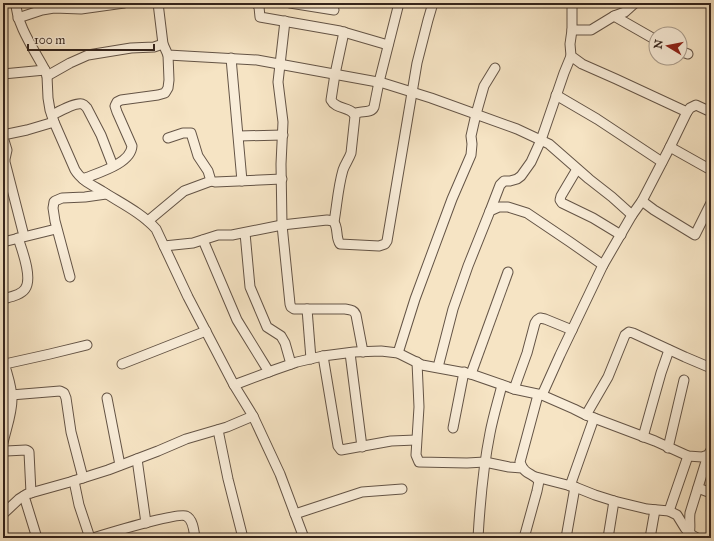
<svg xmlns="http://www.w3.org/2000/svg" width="714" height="541" viewBox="0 0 714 541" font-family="'IM FELL Great Primer',serif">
	<rect width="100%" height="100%" fill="#f6e4c4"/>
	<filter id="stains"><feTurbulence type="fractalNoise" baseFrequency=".005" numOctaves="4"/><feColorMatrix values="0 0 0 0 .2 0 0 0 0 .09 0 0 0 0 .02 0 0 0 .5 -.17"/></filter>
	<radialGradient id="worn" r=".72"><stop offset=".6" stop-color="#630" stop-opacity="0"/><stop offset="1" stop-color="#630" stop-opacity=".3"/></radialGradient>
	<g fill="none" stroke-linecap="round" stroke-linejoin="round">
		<g stroke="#645446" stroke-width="11">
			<g id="minor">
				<path d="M16,3c0,21 19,48 29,67l2,6 1,22 2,12 4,12 21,48c6,10 17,15 27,21 17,11 40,22 54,38l32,68 46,88 19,31 27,58 24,64"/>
				<path d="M158,3l5,41 5,11 89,5 126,23 48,15 86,31 32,15 40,35 23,18 20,18"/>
				<path d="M256,3l3,4 1,10 80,14 48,14"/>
				<path d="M290,3l44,7"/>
				<path d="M635,3l-10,9 -11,4 -23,14h-19l-2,14 1,12 11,8 34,15 71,33 3,-4 6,-3 15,7"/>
				<path d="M614,16l42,24"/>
				<path d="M18,18l24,-8 12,-2 27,1 43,-6"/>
				<path d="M285,21l-7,61 5,40 -2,42 1,61 8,79 1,3 3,2h51c6,1 9,1 11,6l7,37"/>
				<path d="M572,30v-27"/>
				<path d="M680,51l8,3"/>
				<path d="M231,58l11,123"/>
				<path d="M3,74l42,-4"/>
				<path d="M47,76l23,-13 18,-8 43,-7 23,-1 9,-3"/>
				<path d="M556,95l41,24 65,43"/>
				<path d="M354,114c7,-4 17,0 20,-7l5,-25 20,-79"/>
				<path d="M52,115c6,-3 24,-13 30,-11 3,1 3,2 5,4l14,27 12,31"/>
				<path d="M3,135l24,-5 27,-8"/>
				<path d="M239,136l44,-1"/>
				<path d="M3,137l4,13 -2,9v3l19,74"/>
				<path d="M168,138l15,-5h8l7,23 10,15 3,10 4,1 67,-3"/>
				<path d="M670,147l41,23"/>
				<path d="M577,169l-16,27 -1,4 2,3 31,15 28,17"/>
				<path d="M83,179c14,-6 48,-15 49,-33l-15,-34 -2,-6 2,-4 4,-2 37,-5 7,-2 3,-5 1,-8 -1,-25"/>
				<path d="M642,201l12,9 41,25 16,-32"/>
				<path d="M490,211l10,-26 4,-4h6l7,-2 4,-3 10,-14 10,-22 23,-67 7,-17"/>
				<path d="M148,221l36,-30 27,-10"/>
				<path d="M334,222c3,-17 4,-35 9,-52 2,-6 6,-11 8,-17l4,-37c-4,-10 -19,-6 -24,-16l4,-26 9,-42"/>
				<path d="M245,233l5,54 17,40 14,9 4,7 6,21"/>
				<path d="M203,240l34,80 32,52"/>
				<path d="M3,242l53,-13"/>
				<path d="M164,246l29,-3 25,-8h14l50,-10 45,-5 6,1c6,6 2,16 7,23l39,2 6,-2 2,-3 30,-178 11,-43 5,-17"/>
				<path d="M70,277l-15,-56 -2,-13 1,-6 1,-1 7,-3 23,-1 21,-3"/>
				<path d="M3,299c7,-2 18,-4 22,-10 8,-11 -3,-39 -7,-51"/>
				<path d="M307,309l4,50"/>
				<path d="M350,353l12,94"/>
				<path d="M398,353l17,-54 37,-100 19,-44 1,-11 -1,-8 5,-22 8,-28 11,-18"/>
				<path d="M323,356l15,90 3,4 50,-9 25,-1"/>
				<path d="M417,362l2,45 -3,48 3,7 48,1 18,-1 24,5 13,1"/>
				<path d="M122,364l84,-33"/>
				<path d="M438,367l15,-58 15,-43 22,-55 9,-4h9l19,6 43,29 33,23"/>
				<path d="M471,374l37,-102"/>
				<path d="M234,385l40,-15 23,-8 26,-6 31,-4 27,-1 17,2 24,12 49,9 43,15 28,6 18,-40 43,-90 29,-50 10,-14 28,-54 17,-35"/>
				<path d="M514,389l13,-36 8,-30 2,-3 3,-2 5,1 27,11"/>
				<path d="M11,395l49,-4 4,2 2,5 5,34 12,46"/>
				<path d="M542,395l32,14 12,6 69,26 33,15 14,1 6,-2 3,-5"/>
				<path d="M107,398l13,67"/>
				<path d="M586,415l22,-38 17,-42 4,-3 4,1 52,24 26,11"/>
				<path d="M453,428l11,-56"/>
				<path d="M218,430l10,49 15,59"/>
				<path d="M643,437l18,-64 8,-23"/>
				<path d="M3,443c3,-14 9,-29 9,-44 0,-11 -4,-22 -7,-33v-2l45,-10 37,-9"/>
				<path d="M668,448l16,-68"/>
				<path d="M3,449l3,2 20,-1 2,1 1,1 2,41"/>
				<path d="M137,459l9,64"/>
				<path d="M536,477l39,10 20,8 19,6 33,8 22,2 8,4 8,13 5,6 7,4"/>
				<path d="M74,481l5,24 11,33"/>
				<path d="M570,486l24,-68"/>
				<path d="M698,488l13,5"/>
				<path d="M24,496l13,42"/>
				<path d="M669,511l19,-55"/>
				<path d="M3,514l16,-15 8,-5 43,-12 38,-12 50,-19 28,-12 41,-12 26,-11"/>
				<path d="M295,514l67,-22 40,-3"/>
				<path d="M689,536c2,-7 0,-15 1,-23l18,-58"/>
				<path d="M93,538c13,-4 85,-26 93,-22 7,3 8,15 9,22"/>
				<path d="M478,538c2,-35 5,-70 12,-105 3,-16 8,-32 12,-48"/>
				<path d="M524,538l13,-47 2,-10c-7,-9 -14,-5 -19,-19l18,-67"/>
				<path d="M566,538l9,-51"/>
				<path d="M608,538l6,-37"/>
				<path d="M650,538l5,-28"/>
			</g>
		</g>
		<use href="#minor" stroke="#f9edd9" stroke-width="9"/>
	</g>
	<rect width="714" height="541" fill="none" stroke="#f6e4c4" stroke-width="16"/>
	<rect x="4" y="4" width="706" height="533" fill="none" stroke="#34241c" stroke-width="2"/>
	<rect x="8" y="8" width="698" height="525" fill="none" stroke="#34241c"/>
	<g transform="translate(668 46) rotate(280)"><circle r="19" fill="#f9edd9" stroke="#aa9d8d"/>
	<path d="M0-3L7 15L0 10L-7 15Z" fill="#8f2418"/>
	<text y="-6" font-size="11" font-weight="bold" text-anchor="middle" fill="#34241c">N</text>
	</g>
	<path d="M28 44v6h126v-6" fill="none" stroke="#34241c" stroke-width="2"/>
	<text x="34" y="44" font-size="12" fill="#34241c" stroke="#f9edd9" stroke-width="3" paint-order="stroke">100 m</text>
	<rect width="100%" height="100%" filter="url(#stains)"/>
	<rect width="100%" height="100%" fill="url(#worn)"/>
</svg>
